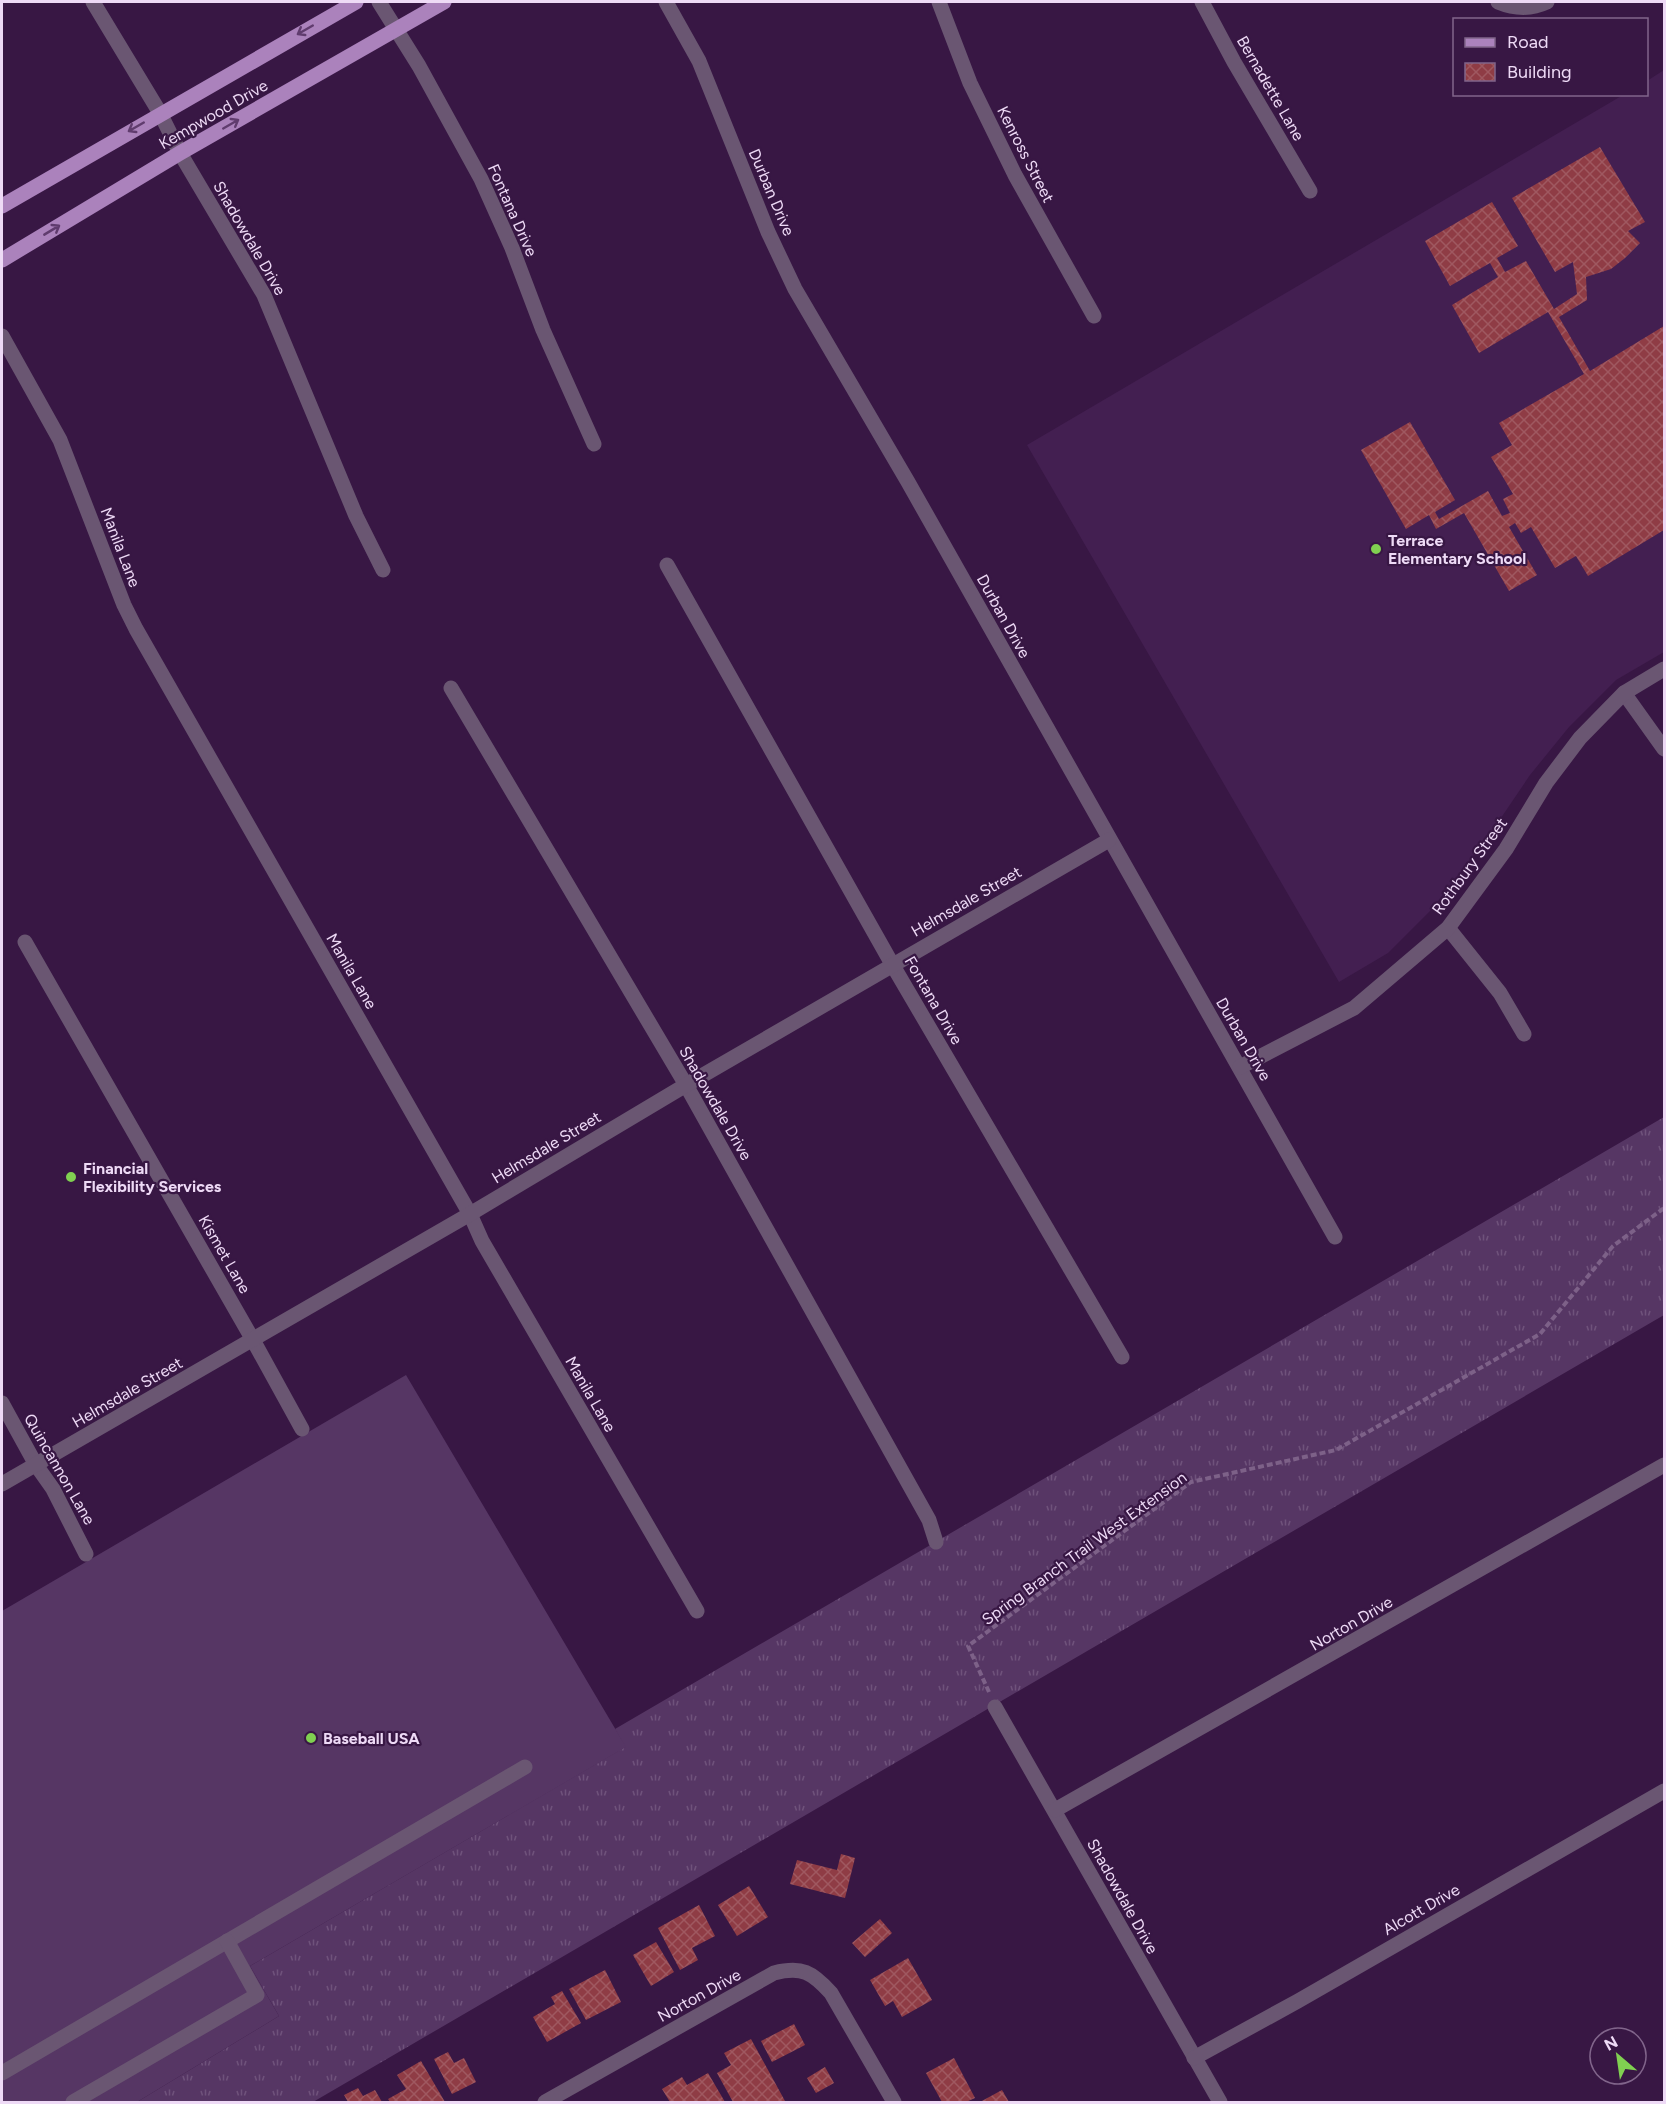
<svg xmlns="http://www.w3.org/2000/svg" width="1666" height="2104" viewBox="0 0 1666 2104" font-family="Figtree,sans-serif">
	<defs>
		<pattern id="grass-tufts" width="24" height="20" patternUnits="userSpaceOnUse" patternTransform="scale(1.5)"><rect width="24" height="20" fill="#563664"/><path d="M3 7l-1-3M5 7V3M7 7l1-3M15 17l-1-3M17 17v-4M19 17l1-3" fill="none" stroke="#6f527b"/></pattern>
		<pattern id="building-cross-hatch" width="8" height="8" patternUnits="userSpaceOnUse" patternTransform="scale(1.5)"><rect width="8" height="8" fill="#8f3c45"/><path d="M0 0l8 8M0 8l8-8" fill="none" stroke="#9f5860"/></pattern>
	</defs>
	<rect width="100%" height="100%" fill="#381744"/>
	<path fill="#431f51" d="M1664,70v582l-48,28 -47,47 -39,48 -42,62 -57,73 -43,43 -49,29 -312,-537 596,-350 23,-1 1,-13z"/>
	<path fill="url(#grass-tufts)" d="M1664,1117v198l-1351,787h-176l142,-86 -29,-50 375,-219 -10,-18z"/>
	<path fill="#563664" d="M406,1375l220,372 -376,219 29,50 -142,86h-135v-491z"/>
	<g fill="url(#building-cross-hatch)">
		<path d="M1600,147l45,75 -17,9 12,12 -15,15 -14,11 -25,8 1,23 -28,17 31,54 74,-45v204l-76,46 -12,-20 -21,12 -24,-41 -10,6 -6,-10 -6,4 28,48 -28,16 -45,-78 -28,16 -7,-14 -23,14 -45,-79 49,-28 45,78 -20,12 4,7 49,-28 14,25 8,-3 -7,-14 10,-5 -22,-37 21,-12 -13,-22 85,-49 -36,-62 -69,41 -27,-48 46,-28 -8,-14 -40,23 -25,-45 67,-39 26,44 -21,12 8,14 21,-11 28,48 23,-15 -4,-32 -18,10 -43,-74z"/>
		<path d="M841,1854l14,4 -10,40 -55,-14 7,-24 40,10z"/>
		<path d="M749,1886l19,31 -31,19 -19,-31z"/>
		<path d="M699,1905l16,31 -23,12 6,12 -18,10 -22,-42z"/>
		<path d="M880,1919l12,14 -27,24 -13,-14z"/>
		<path d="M656,1942l18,30 -23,14 -18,-31z"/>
		<path d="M908,1958l24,42 -30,17 -9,-16 -8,5 -15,-26z"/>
		<path d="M605,1970l16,32 -35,18 -17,-31z"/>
		<path d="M562,1991l19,32 -34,19 -14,-25 22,-13 -4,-7z"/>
		<path d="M794,2024l11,21 -33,17 -11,-21z"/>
		<path d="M751,2039l34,62 -3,1h-49l-16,-29 14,-8 -7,-12z"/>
		<path d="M448,2052l6,11 10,-5 12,24 -24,12 -18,-35z"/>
		<path d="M954,2058l21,40 -9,4h-24l-16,-29z"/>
		<path d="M421,2061l24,41h-55l-2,-3 18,-10 -9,-14z"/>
		<path d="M825,2067l9,16 -18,10 -9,-15z"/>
		<path d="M708,2073l17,29h-55l-8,-13 20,-12 5,8z"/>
		<path d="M358,2088l5,8 12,-6 7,12h-34l-4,-7z"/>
		<path d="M1002,2090l7,12h-29z"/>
	</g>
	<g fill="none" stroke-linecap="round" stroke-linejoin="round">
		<path stroke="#7d6188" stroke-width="4" stroke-dasharray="6 3" stroke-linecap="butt" d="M989,1692l-21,-46 223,-164 145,-32 204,-116 73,-88 51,-38"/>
		<g stroke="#6a5672" stroke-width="15">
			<path d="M93,2l67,111 20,40 84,142 92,221 27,54"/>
			<path d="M379,2l40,64 62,113 31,69 31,82 51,114"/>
			<path d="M666,2l33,59 69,171 27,57 113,193 427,755"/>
			<path d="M939,2l31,81 45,92 79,141"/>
			<path d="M1202,2l32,60 76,129"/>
			<path d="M1498,2c17,7 32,8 49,0"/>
			<path d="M2,336l58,104 64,165 12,24 334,585 12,27 215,370"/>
			<path d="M667,565l225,399 230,393"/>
			<path d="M451,688l235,397 243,435 7,22"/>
			<path d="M1624,693l40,56"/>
			<path d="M1448,928l52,65 24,41"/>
			<path d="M25,942l228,398 49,89"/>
			<path d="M1240,1067l114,-59 94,-80 58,-79 40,-66 34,-45 44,-45 40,-24"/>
			<path d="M2,1403l34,62 17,24 33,65"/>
			<path d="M2,1484l468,-270 216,-129 423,-245"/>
			<path d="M995,1707l225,395"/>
			<path d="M1055,1810l609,-345"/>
			<path d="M1194,2058l104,-57 366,-210"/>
			<path d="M2,2073l523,-306"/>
			<path d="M73,2102l184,-107 -30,-54"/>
			<path d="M545,2102l229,-129c28,-7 38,-1 57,20l63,109"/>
		</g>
		<g stroke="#ab82bc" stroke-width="15">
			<path d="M2,206l354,-204"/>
			<path d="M2,260l178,-107 264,-151"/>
		</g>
	</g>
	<defs><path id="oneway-shaft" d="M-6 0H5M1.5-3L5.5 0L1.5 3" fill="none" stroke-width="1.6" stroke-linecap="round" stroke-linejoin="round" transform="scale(1.5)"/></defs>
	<g stroke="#603c6e">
		<use href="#oneway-shaft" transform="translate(305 30) rotate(150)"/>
		<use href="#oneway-shaft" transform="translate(231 124) rotate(-30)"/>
		<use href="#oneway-shaft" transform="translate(136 127) rotate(150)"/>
		<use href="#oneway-shaft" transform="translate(52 230) rotate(-31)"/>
	</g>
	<g fill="#80d051" stroke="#381744" stroke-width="2">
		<circle cx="1376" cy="549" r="6"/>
		<circle cx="71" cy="1177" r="6"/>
		<circle cx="311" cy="1738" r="6"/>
	</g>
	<g text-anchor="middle" stroke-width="4.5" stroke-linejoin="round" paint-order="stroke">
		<g font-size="16" fill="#eedaf6" stroke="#381744">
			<text transform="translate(1271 88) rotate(60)" y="6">Bernadette Lane</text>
			<text transform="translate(213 114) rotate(-30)" y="6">Kempwood Drive</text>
			<text transform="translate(1026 154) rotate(63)" y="6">Kenross Street</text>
			<text transform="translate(772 192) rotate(67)" y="6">Durban Drive</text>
			<text transform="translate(513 210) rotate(66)" y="6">Fontana Drive</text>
			<text transform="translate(250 238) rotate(60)" y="6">Shadowdale Drive</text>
			<text transform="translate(121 547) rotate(69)" y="6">Manila Lane</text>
			<text transform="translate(1004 616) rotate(61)" y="6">Durban Drive</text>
			<text transform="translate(1469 866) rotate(-54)" y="6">Rothbury Street</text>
			<text transform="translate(966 901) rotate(-30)" y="6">Helmsdale Street</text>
			<text transform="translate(352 971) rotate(60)" y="6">Manila Lane</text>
			<text transform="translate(934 1000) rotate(60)" y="6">Fontana Drive</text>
			<text transform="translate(1244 1039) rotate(60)" y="6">Durban Drive</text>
			<text transform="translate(716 1103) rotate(60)" y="6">Shadowdale Drive</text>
			<text transform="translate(546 1147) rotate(-31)" y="6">Helmsdale Street</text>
			<text transform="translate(225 1254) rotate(60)" y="6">Kismet Lane</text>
			<text transform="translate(127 1392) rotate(-30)" y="6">Helmsdale Street</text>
			<text transform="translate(591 1394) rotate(60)" y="6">Manila Lane</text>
			<text transform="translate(60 1469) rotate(60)" y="6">Quincannon Lane</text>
			<text transform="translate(1084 1548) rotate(-36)" y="6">Spring Branch Trail West Extension</text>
			<text transform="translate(1351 1623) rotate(-30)" y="6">Norton Drive</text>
			<text transform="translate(1123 1896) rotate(61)" y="6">Shadowdale Drive</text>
			<text transform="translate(1421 1909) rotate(-30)" y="6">Alcott Drive</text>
			<text transform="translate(699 1995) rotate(-29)" y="6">Norton Drive</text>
		</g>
		<g font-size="16" font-weight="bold" fill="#eedaf6" stroke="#381744" text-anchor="start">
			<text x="1388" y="546">Terrace<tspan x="1388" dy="18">Elementary School</tspan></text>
			<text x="83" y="1174">Financial<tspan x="83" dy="18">Flexibility Services</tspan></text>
			<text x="323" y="1744">Baseball USA</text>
		</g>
	</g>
	<rect width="1666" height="2104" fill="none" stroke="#eedaf6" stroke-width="6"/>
	<rect x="1453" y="18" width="195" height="78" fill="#381744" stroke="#81658b" stroke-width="1.5"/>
	<rect x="1465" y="38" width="30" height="9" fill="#ab82bc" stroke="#81658b" stroke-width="1.5"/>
	<text x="1507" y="48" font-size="18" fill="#eedaf6">Road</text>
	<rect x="1465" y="63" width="30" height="18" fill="url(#building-cross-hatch)" stroke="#81658b" stroke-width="1.5"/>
	<text x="1507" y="78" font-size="18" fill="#eedaf6">Building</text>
	<g transform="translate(1618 2056) rotate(331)"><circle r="28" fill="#381744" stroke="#81658b" stroke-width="1.5"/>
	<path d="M0-4.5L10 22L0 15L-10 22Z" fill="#80d051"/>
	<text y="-9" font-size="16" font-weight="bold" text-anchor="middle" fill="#eedaf6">N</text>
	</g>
</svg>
